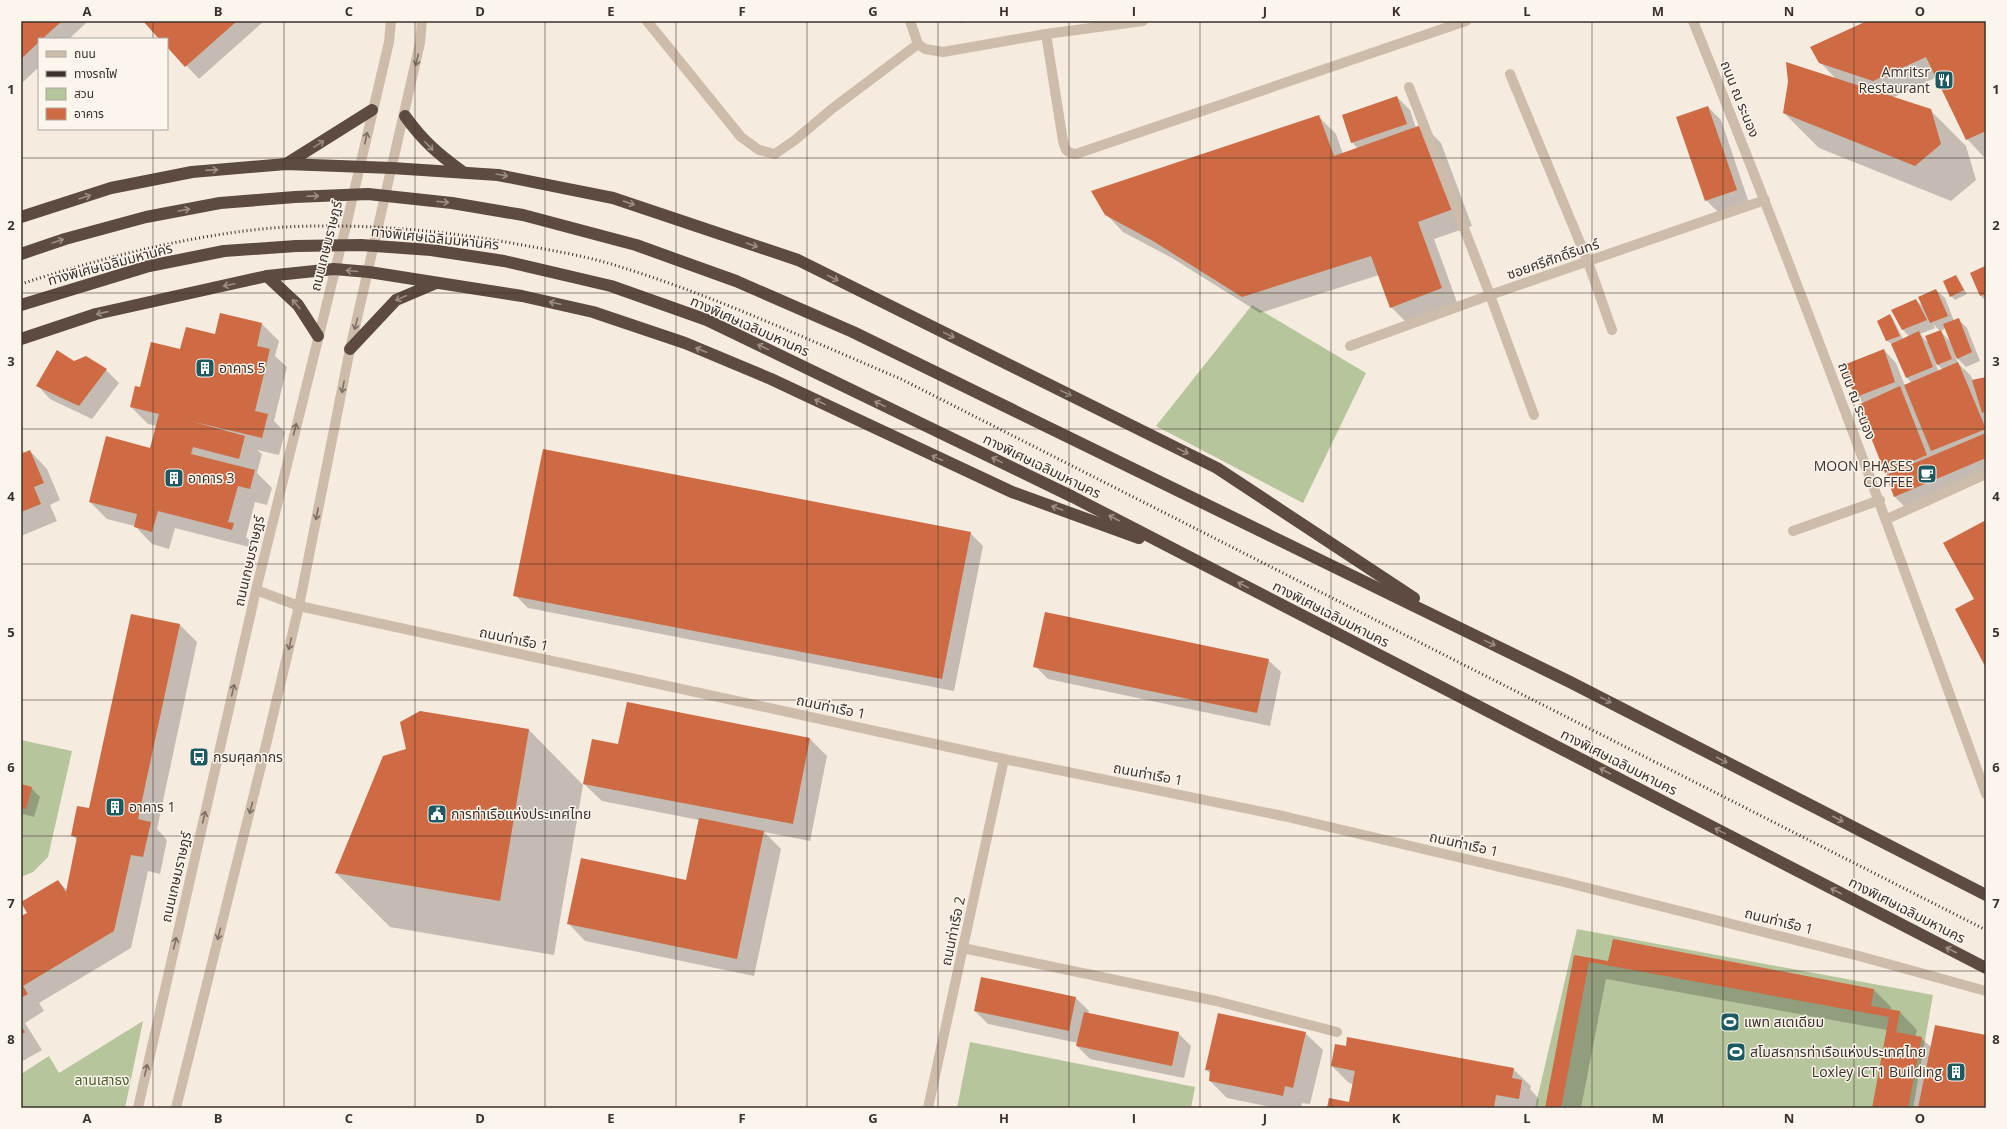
<svg xmlns="http://www.w3.org/2000/svg" width="2007" height="1129" viewBox="0 0 2007 1129" font-family="'Open Sans','Noto Sans Thai',sans-serif">
	<rect width="100%" height="100%" fill="#f5ebdf"/>
	<g fill="#b7c59d">
		<path d="M1252,305l114,68 -63,130 -147,-77z"/>
		<path d="M21,740l51,11 -24,106 -15,15 -12,5z"/>
		<path d="M1577,929l356,66 -20,113h-378z"/>
		<path d="M143,1021l-18,87h-104v-34l28,-18 10,17z"/>
		<path d="M970,1042l225,45 -4,21h-234z"/>
	</g>
	<g fill="#0003" fill-rule="evenodd">
		<path d="M21,21h67l-19,18h-30v28l-18,17z"/>
		<path d="M145,21h119l-65,58 -32,-34v-6h-6z"/>
		<path d="M952,21h20l-11,2z"/>
		<path d="M1869,21h117v135l-2,1 -17,-18 -30,-62 -45,21 38,12 36,36 10,34 -25,21 -132,-53 -35,-35 52,-34 -16,-17z"/>
		<path d="M1397,97l13,13 6,18 8,-2 17,17 31,83 -38,13 24,66 -50,19 -17,-17 -12,-32 -119,38 -88,-55 -49,-26 -17,-18 213,-97 17,17 7,20 15,-5 -6,-7z"/>
		<path d="M1708,107l13,13 28,83 -30,10 -13,-13z"/>
		<path d="M1985,267l1,1v33l-5,-5 -10,-23z"/>
		<path d="M1956,276l11,18 -12,6 -4,-4z"/>
		<path d="M1936,290l9,8 9,23 4,-2 9,9 13,33 -14,6 -11,-11 3,7 13,13 2,5 13,-3v98l-78,34 -13,-13 -31,-93 -7,-7 -14,-31 41,-16 12,13 9,23 7,-3 -5,-5 -15,-34 -5,-3 -9,-20 11,-6 4,4 10,20 6,-3 -7,-7 14,-29 8,8zM1933,324l7,7 6,-3 5,14 -11,-11 -11,13 -9,-10 15,-6zM1935,362l8,8 -4,2z"/>
		<path d="M262,324l17,17 -4,15 12,11 -13,54 11,11 -6,23 -22,-5 5,4 -5,19 15,15 -5,17 -12,-3 -9,35 4,4 -1,6 -74,-19 -6,21 -17,-5 -17,-18 -28,-7 -17,-17 61,-53 6,-23 -9,-2 -17,-17 10,-19 40,-37 35,-16z"/>
		<path d="M86,357l20,13 13,13 -27,36 -42,-20 -12,-13 36,-24z"/>
		<path d="M21,450l4,3 5,-2 17,18 13,31 -10,5 7,16 -36,15z"/>
		<path d="M970,533l13,13 -29,145 -426,-83 -13,-13z"/>
		<path d="M132,615l48,10 17,17 -40,187 10,11 -7,34 -12,-3 -17,77 -92,55 5,8 -19,12 17,27 -21,12v-147l1,2 6,-4 30,-32 9,9 11,-49 -6,-6 18,-25z"/>
		<path d="M1268,660l13,12 -11,54 -222,-47 -13,-13z"/>
		<path d="M420,712l109,18 54,55 -29,170 -164,-28 -54,-54 71,-123z"/>
		<path d="M809,738l18,18 -17,85 -46,-9 17,17 -27,127 -169,-35 -17,-18 118,-42 13,-61 -97,-19 -18,-17 35,-39z"/>
		<path d="M21,785l10,3 9,9 -6,20 -11,-3 -2,6z"/>
		<path d="M1613,941l261,49 17,17 -1,4 10,1 17,18 -2,7 6,1 11,10 54,-12v72h-113l14,-78 -281,-51 -25,129h-35l29,-152 34,7z"/>
		<path d="M1076,998l13,13 -1,3 90,19 13,13 -7,32 -94,-19 -13,-13 1,-3 -90,-19 -13,-13z"/>
		<path d="M1305,1033l18,17 -13,54 -8,-1 -1,5h-25l-49,-10 -17,-17 1,-7 -5,-4z"/>
		<path d="M1332,1066l181,3 18,17 -1,3 9,10 -2,9h-209l22,-5 3,-19 -4,-1z"/>
	</g>
	<g fill="#ce6a44">
		<path d="M21,21h41l-20,18h-3v3l-18,17z"/>
		<path d="M143,21h94l-52,46 -18,-20v-8h-8z"/>
		<path d="M1867,21h119v110l-20,9 -40,-83 -53,24 -54,-18 -9,-16z"/>
		<path d="M1786,62l145,47 10,35 -26,22 -132,-53 5,-31z"/>
		<path d="M1397,96l10,28 -56,19 -9,-28z"/>
		<path d="M1708,106l29,84 -32,11 -29,-84z"/>
		<path d="M1319,115l15,41 90,-32 32,84 -38,14 24,66 -52,20 -19,-52 -129,41 -89,-56 -48,-26 -14,-24z"/>
		<path d="M1985,266l1,28 -6,2 -10,-23z"/>
		<path d="M1956,275l8,15 -14,7 -7,-16z"/>
		<path d="M1936,289l12,27 -18,7 -12,-26z"/>
		<path d="M1916,299l11,21 -25,10 -11,-20z"/>
		<path d="M220,313l42,10 -5,23 13,3 -15,62 13,3 -6,24 -72,-17 55,15 -6,23 -46,-12 -2,7 64,16 -5,19 -12,-3 -10,36 6,1 -2,7 -74,-19 -6,21 -18,-5 3,-13 -48,-12 17,-66 44,12 9,-34 -29,-7 5,-21 5,1 11,-45 29,7 6,-22 29,7z"/>
		<path d="M1890,314l10,22 -14,5 -9,-20z"/>
		<path d="M1959,318l13,34 -15,7 -14,-35z"/>
		<path d="M1941,330l11,29 -15,6 -12,-29z"/>
		<path d="M1919,331l14,36 -27,11 -15,-34z"/>
		<path d="M1884,349l11,33 -39,15 -15,-31z"/>
		<path d="M57,350l17,11 12,-5 21,13 -28,37 -43,-20z"/>
		<path d="M1958,362l28,67 -55,22 -27,-66z"/>
		<path d="M1986,377v34l-4,2 -10,-33z"/>
		<path d="M1900,386l27,69 -42,18 -27,-68z"/>
		<path d="M1986,433v25l-92,39 -8,-22z"/>
		<path d="M543,449l428,83 -29,147 -429,-83z"/>
		<path d="M30,450l14,33 -10,4 7,17 -20,8v-58z"/>
		<path d="M1986,520v148l-31,-59 19,-10 -31,-56z"/>
		<path d="M1045,612l224,47 -12,54 -224,-46z"/>
		<path d="M131,614l49,10 -42,195 13,3 -8,35 -12,-2 -17,76 -91,55 5,8 -7,4v-82l6,-3 -6,-11 37,-22 8,12 11,-55 -6,-1 6,-30 12,2z"/>
		<path d="M627,702l183,36 -17,86 -210,-40 9,-45 26,5z"/>
		<path d="M420,711l109,18 -29,172 -165,-28 48,-117 23,-7 -6,-27z"/>
		<path d="M21,784l11,3 -6,22 -5,-1z"/>
		<path d="M699,818l65,13 -27,128 -170,-35 14,-66 105,22z"/>
		<path d="M1613,939l261,50 -3,17 29,5 -4,21 26,5 -14,71h-36l17,-91 -300,-55 -28,146h-16l29,-153 34,6z"/>
		<path d="M981,977l95,20 -7,34 -95,-20z"/>
		<path d="M1084,1012l95,20 -7,34 -96,-20z"/>
		<path d="M1218,1013l88,19 -13,56 -8,-2 -2,10 -74,-15 1,-11h-5z"/>
		<path d="M1935,1025l51,10v73h-68z"/>
		<path d="M21,1026l4,6 -4,3z"/>
		<path d="M1347,1037l167,31 -2,10 10,2 -3,19 -23,-4 -2,13h-167l2,-10 20,4 6,-31 -24,-5 4,-22 11,2z"/>
	</g>
	<g fill="none" stroke-linecap="round" stroke-linejoin="round">
		<g stroke="#cebcaa" stroke-width="10">
			<path d="M647,21l94,116 18,13 16,4 20,-14 38,-32 85,-64"/>
			<path d="M910,21l8,23 7,5 18,3 103,-18 97,-13"/>
			<path d="M1046,34l17,107c2,9 4,12 13,13l390,-133"/>
			<path d="M1510,74l78,188 24,68"/>
			<path d="M1409,87l81,208 44,120"/>
			<path d="M1350,346l140,-51 275,-95"/>
			<path d="M1887,519l99,-45"/>
			<path d="M1793,531l87,-31"/>
			<path d="M256,590l43,16 705,153 279,57 281,66 295,74 127,35"/>
			<path d="M963,948l253,53 121,31"/>
			<path d="M928,1108l76,-349"/>
		</g>
		<g stroke="#cebcaa" stroke-width="10">
			<path d="M1693,21c104,256 199,514 293,773"/>
			<path d="M138,1108l118,-518 90,-364 43,-184 2,-21"/>
			<path d="M176,1108l84,-338 39,-164 51,-257 70,-306 2,-22"/>
		</g>
		<g stroke="#5d4a40" stroke-width="12">
			<path d="M405,116c18,25 33,38 58,56"/>
			<path d="M286,164l86,-54"/>
			<path d="M21,217l90,-29 81,-16 94,-8 106,4 106,7 115,23 185,62 419,208 197,130"/>
			<path d="M21,254l44,-15 81,-22 74,-14 75,-6 73,-3 84,9 71,12 113,30 100,36 117,51 717,350 416,213"/>
			<path d="M267,276l31,29 20,31"/>
			<path d="M21,305l128,-39 75,-15 72,-5 65,-1 70,5 73,11 107,25 96,34 366,177 913,471"/>
			<path d="M21,339l75,-25 171,-38 67,-7 35,3 153,24 71,16 92,31 86,36 241,113 127,46"/>
			<path d="M350,349l46,-49 40,-17"/>
		</g>
		<path stroke="#3b302a" stroke-width="3" stroke-dasharray="1 3" stroke-linecap="butt" d="M21,284c83,-27 177,-51 264,-57 77,-4 156,3 232,17 32,6 64,11 94,20 100,30 195,75 290,115l1085,551"/>
	</g>
	<defs><path id="oneway-shaft" d="M-6 0H5M1.5-3L5.5 0L1.5 3" fill="none" stroke-width="1.6" stroke-linecap="round" stroke-linejoin="round"/></defs>
	<g stroke="#7d6f64">
		<use href="#oneway-shaft" transform="translate(417 60) rotate(102)"/>
		<use href="#oneway-shaft" transform="translate(366 138) rotate(-78)"/>
		<use href="#oneway-shaft" transform="translate(356 324) rotate(104)"/>
		<use href="#oneway-shaft" transform="translate(343 387) rotate(101)"/>
		<use href="#oneway-shaft" transform="translate(295 429) rotate(-76)"/>
		<use href="#oneway-shaft" transform="translate(317 514) rotate(101)"/>
		<use href="#oneway-shaft" transform="translate(290 644) rotate(103)"/>
		<use href="#oneway-shaft" transform="translate(233 690) rotate(-77)"/>
		<use href="#oneway-shaft" transform="translate(251 808) rotate(104)"/>
		<use href="#oneway-shaft" transform="translate(204 817) rotate(-77)"/>
		<use href="#oneway-shaft" transform="translate(219 934) rotate(104)"/>
		<use href="#oneway-shaft" transform="translate(175 943) rotate(-77)"/>
		<use href="#oneway-shaft" transform="translate(146 1070) rotate(-77)"/>
	</g>
	<g stroke="#9c8e85">
		<use href="#oneway-shaft" transform="translate(319 144) rotate(-32)"/>
		<use href="#oneway-shaft" transform="translate(429 146) rotate(46)"/>
		<use href="#oneway-shaft" transform="translate(212 170) rotate(-4)"/>
		<use href="#oneway-shaft" transform="translate(502 175) rotate(10)"/>
		<use href="#oneway-shaft" transform="translate(313 196) rotate(-2)"/>
		<use href="#oneway-shaft" transform="translate(85 197) rotate(-18)"/>
		<use href="#oneway-shaft" transform="translate(443 202) rotate(6)"/>
		<use href="#oneway-shaft" transform="translate(629 203) rotate(19)"/>
		<use href="#oneway-shaft" transform="translate(184 210) rotate(-10)"/>
		<use href="#oneway-shaft" transform="translate(58 241) rotate(-19)"/>
		<use href="#oneway-shaft" transform="translate(752 245) rotate(19)"/>
		<use href="#oneway-shaft" transform="translate(352 271) rotate(-175)"/>
		<use href="#oneway-shaft" transform="translate(833 278) rotate(26)"/>
		<use href="#oneway-shaft" transform="translate(229 285) rotate(168)"/>
		<use href="#oneway-shaft" transform="translate(401 298) rotate(155)"/>
		<use href="#oneway-shaft" transform="translate(555 303) rotate(-168)"/>
		<use href="#oneway-shaft" transform="translate(296 304) rotate(-131)"/>
		<use href="#oneway-shaft" transform="translate(102 313) rotate(167)"/>
		<use href="#oneway-shaft" transform="translate(949 335) rotate(26)"/>
		<use href="#oneway-shaft" transform="translate(763 347) rotate(-154)"/>
		<use href="#oneway-shaft" transform="translate(701 350) rotate(-157)"/>
		<use href="#oneway-shaft" transform="translate(1066 393) rotate(26)"/>
		<use href="#oneway-shaft" transform="translate(820 402) rotate(-154)"/>
		<use href="#oneway-shaft" transform="translate(880 404) rotate(-154)"/>
		<use href="#oneway-shaft" transform="translate(1183 451) rotate(26)"/>
		<use href="#oneway-shaft" transform="translate(937 458) rotate(-155)"/>
		<use href="#oneway-shaft" transform="translate(997 460) rotate(-154)"/>
		<use href="#oneway-shaft" transform="translate(1057 508) rotate(-160)"/>
		<use href="#oneway-shaft" transform="translate(1114 518) rotate(-153)"/>
		<use href="#oneway-shaft" transform="translate(1243 585) rotate(-153)"/>
		<use href="#oneway-shaft" transform="translate(1490 643) rotate(26)"/>
		<use href="#oneway-shaft" transform="translate(1606 700) rotate(27)"/>
		<use href="#oneway-shaft" transform="translate(1722 760) rotate(27)"/>
		<use href="#oneway-shaft" transform="translate(1605 771) rotate(-153)"/>
		<use href="#oneway-shaft" transform="translate(1838 819) rotate(27)"/>
		<use href="#oneway-shaft" transform="translate(1720 831) rotate(-153)"/>
		<use href="#oneway-shaft" transform="translate(1836 891) rotate(-153)"/>
		<use href="#oneway-shaft" transform="translate(1951 950) rotate(-153)"/>
	</g>
	<path fill="none" stroke="#3b302a" stroke-width="1" stroke-opacity="0.55" d="M153,21v18M284,21v1087M415,21v1087M545,21v1087M676,21v1087M807,21v1087M938,21v1087M1069,21v1087M1200,21v1087M1331,21v1087M1462,21v1087M1592,21v1087M1723,21v1087M1854,21v1087M153,129v979M21,158h1965M21,293h1965M21,429h1965M21,564h1965M21,700h1965M21,836h1965M21,971h1965"/>
	<defs>
		<g id="restaurant-square" transform="scale(1)"><rect x="-9" y="-9" width="18" height="18" rx="4" fill="#1c5960" stroke="#fbf5ec"/><path d="M-5-6h1v4h1v-4h1v4h1v-4h1v5L-1.5 .5V6h-2V.5L-5-1ZM5-6V6H3V1.5H1.5Q1.5-4 5-6Z" fill="#fff"/></g>
		<g id="building-square" transform="scale(1)"><rect x="-9" y="-9" width="18" height="18" rx="4" fill="#1c5960" stroke="#fbf5ec"/><path d="M-4-6H4V6H1V3H-1V6H-4ZM-2.5-4.3h1.7v1.8h-1.7ZM.8-4.3h1.7v1.8H.8ZM-2.5-1h1.7V.8h-1.7ZM.8-1h1.7V.8H.8Z" fill="#fff"/></g>
		<g id="cafe-square" transform="scale(1)"><rect x="-9" y="-9" width="18" height="18" rx="4" fill="#1c5960" stroke="#fbf5ec"/><path d="M-5.5-4.5H6V0H3Q3 3.5 0 3.5H-2.5Q-5.5 3.5-5.5 0ZM3-3.2v2h1.7v-2ZM-6 4.5H4V6H-6Z" fill="#fff"/></g>
		<g id="bus-square" transform="scale(1)"><rect x="-9" y="-9" width="18" height="18" rx="4" fill="#1c5960" stroke="#fbf5ec"/><path d="M-5-6H5V4H4V6H2V4H-2V6H-4V4H-5ZM-3.5-4V0h7V-4ZM-3.5 1.2v1.5H-2V1.2ZM2 1.2v1.5H3.5V1.2Z" fill="#fff"/></g>
		<g id="civic-square" transform="scale(1)"><rect x="-9" y="-9" width="18" height="18" rx="4" fill="#1c5960" stroke="#fbf5ec"/><path d="M-.6-6.5H3V-4.5H.6V-3L4-1V1h2V6H-6V1h2V-1L-.6-3ZM-1.2 2.5V6h2.4V2.5Z" fill="#fff"/></g>
		<g id="stadium-square" transform="scale(1)"><rect x="-9" y="-9" width="18" height="18" rx="4" fill="#1c5960" stroke="#fbf5ec"/><path d="M0-5a6.5 5 0 1 0 0 10a6.5 5 0 1 0 0-10ZM-3.5-1.8h7v3.6h-7Z" fill="#fff"/></g>
	</defs>
	<g fill-rule="evenodd">
		<use href="#restaurant-square" x="1944" y="80"/>
		<use href="#building-square" x="205" y="368"/>
		<use href="#cafe-square" x="1927" y="474"/>
		<use href="#building-square" x="174" y="478"/>
		<use href="#bus-square" x="199" y="757"/>
		<use href="#building-square" x="115" y="807"/>
		<use href="#civic-square" x="437" y="814"/>
		<use href="#stadium-square" x="1730" y="1022"/>
		<use href="#stadium-square" x="1736" y="1052"/>
		<use href="#building-square" x="1956" y="1072"/>
	</g>
	<g text-anchor="middle" stroke-width="3" stroke-linejoin="round" paint-order="stroke">
		<g font-size="14" fill="#3b302a" stroke="#fbf5ec" text-anchor="start">
			<text x="1930" y="77" text-anchor="end">Amritsr<tspan x="1930" dy="16">Restaurant</tspan></text>
			<text x="219" y="373">อาคาร 5</text>
			<text x="1913" y="471" text-anchor="end">MOON PHASES<tspan x="1913" dy="16">COFFEE</tspan></text>
			<text x="188" y="483">อาคาร 3</text>
			<text x="213" y="762">กรมศุลกากร</text>
			<text x="129" y="812">อาคาร 1</text>
			<text x="451" y="819">การท่าเรือแห่งประเทศไทย</text>
			<text x="1744" y="1027">แพท สเตเดียม</text>
			<text x="1750" y="1057">สโมสรการท่าเรือแห่งประเทศไทย</text>
			<text x="1942" y="1077" text-anchor="end">Loxley ICT1 Building</text>
		</g>
		<g font-size="14" fill="#3b302a" stroke="#fbf5ec">
			<text transform="translate(1740 99) rotate(68)" y="5">ถนน ณ ระนอง</text>
			<text transform="translate(435 238) rotate(6)" y="5">ทางพิเศษเฉลิมมหานคร</text>
			<text transform="translate(326 246) rotate(-76)" y="5">ถนนเกษมราษฎร์</text>
			<text transform="translate(1553 259) rotate(-19)" y="5">ซอยศรีศักดิ์รินทร์</text>
			<text transform="translate(110 264) rotate(-15)" y="5">ทางพิเศษเฉลิมมหานคร</text>
			<text transform="translate(750 326) rotate(24)" y="5">ทางพิเศษเฉลิมมหานคร</text>
			<text transform="translate(1857 401) rotate(69)" y="5">ถนน ณ ระนอง</text>
			<text transform="translate(1042 466) rotate(26)" y="5">ทางพิเศษเฉลิมมหานคร</text>
			<text transform="translate(249 561) rotate(-77)" y="5">ถนนเกษมราษฎร์</text>
			<text transform="translate(1331 614) rotate(27)" y="5">ทางพิเศษเฉลิมมหานคร</text>
			<text transform="translate(514 639) rotate(12)" y="5">ถนนท่าเรือ 1</text>
			<text transform="translate(831 707) rotate(12)" y="5">ถนนท่าเรือ 1</text>
			<text transform="translate(1619 762) rotate(27)" y="5">ทางพิเศษเฉลิมมหานคร</text>
			<text transform="translate(1148 774) rotate(11)" y="5">ถนนท่าเรือ 1</text>
			<text transform="translate(1464 844) rotate(13)" y="5">ถนนท่าเรือ 1</text>
			<text transform="translate(176 877) rotate(-77)" y="5">ถนนเกษมราษฎร์</text>
			<text transform="translate(1907 910) rotate(27)" y="5">ทางพิเศษเฉลิมมหานคร</text>
			<text transform="translate(1779 921) rotate(14)" y="5">ถนนท่าเรือ 1</text>
			<text transform="translate(953 931) rotate(-78)" y="5">ถนนท่าเรือ 2</text>
		</g>
		<g font-size="14" fill="#485b2b" stroke="#fbf5ec">
			<text x="102" y="1085">ลานเสาธง</text>
		</g>
	</g>
	<rect width="2007" height="1129" fill="none" stroke="#fbf5ec" stroke-width="44"/>
	<rect x="38" y="38" width="130" height="92" fill="#fbf5ec" stroke="#aea69e"/>
	<rect x="46" y="51" width="20" height="6" fill="#cebcaa" stroke="#aea69e"/>
	<text x="74" y="58" font-size="12" fill="#3b302a">ถนน</text>
	<rect x="46" y="71" width="20" height="6" fill="#3b302a" stroke="#aea69e"/>
	<text x="74" y="78" font-size="12" fill="#3b302a">ทางรถไฟ</text>
	<rect x="46" y="88" width="20" height="12" fill="#b7c59d" stroke="#aea69e"/>
	<text x="74" y="98" font-size="12" fill="#3b302a">สวน</text>
	<rect x="46" y="108" width="20" height="12" fill="#ce6a44" stroke="#aea69e"/>
	<text x="74" y="118" font-size="12" fill="#3b302a">อาคาร</text>
	<rect x="22" y="22" width="1963" height="1085" fill="none" stroke="#3b302a" stroke-width="1.5"/>
	<g font-size="13" text-anchor="middle" font-weight="bold" fill="#3b302a">
		<text x="87" y="16">A</text>
		<text x="218" y="16">B</text>
		<text x="349" y="16">C</text>
		<text x="480" y="16">D</text>
		<text x="611" y="16">E</text>
		<text x="742" y="16">F</text>
		<text x="873" y="16">G</text>
		<text x="1004" y="16">H</text>
		<text x="1134" y="16">I</text>
		<text x="1265" y="16">J</text>
		<text x="1396" y="16">K</text>
		<text x="1527" y="16">L</text>
		<text x="1658" y="16">M</text>
		<text x="1789" y="16">N</text>
		<text x="1920" y="16">O</text>
		<text x="11" y="94">1</text>
		<text x="1996" y="94">1</text>
		<text x="11" y="230">2</text>
		<text x="1996" y="230">2</text>
		<text x="11" y="366">3</text>
		<text x="1996" y="366">3</text>
		<text x="11" y="501">4</text>
		<text x="1996" y="501">4</text>
		<text x="11" y="637">5</text>
		<text x="1996" y="637">5</text>
		<text x="11" y="772">6</text>
		<text x="1996" y="772">6</text>
		<text x="11" y="908">7</text>
		<text x="1996" y="908">7</text>
		<text x="11" y="1044">8</text>
		<text x="1996" y="1044">8</text>
		<text x="87" y="1123">A</text>
		<text x="218" y="1123">B</text>
		<text x="349" y="1123">C</text>
		<text x="480" y="1123">D</text>
		<text x="611" y="1123">E</text>
		<text x="742" y="1123">F</text>
		<text x="873" y="1123">G</text>
		<text x="1004" y="1123">H</text>
		<text x="1134" y="1123">I</text>
		<text x="1265" y="1123">J</text>
		<text x="1396" y="1123">K</text>
		<text x="1527" y="1123">L</text>
		<text x="1658" y="1123">M</text>
		<text x="1789" y="1123">N</text>
		<text x="1920" y="1123">O</text>
	</g>
</svg>
